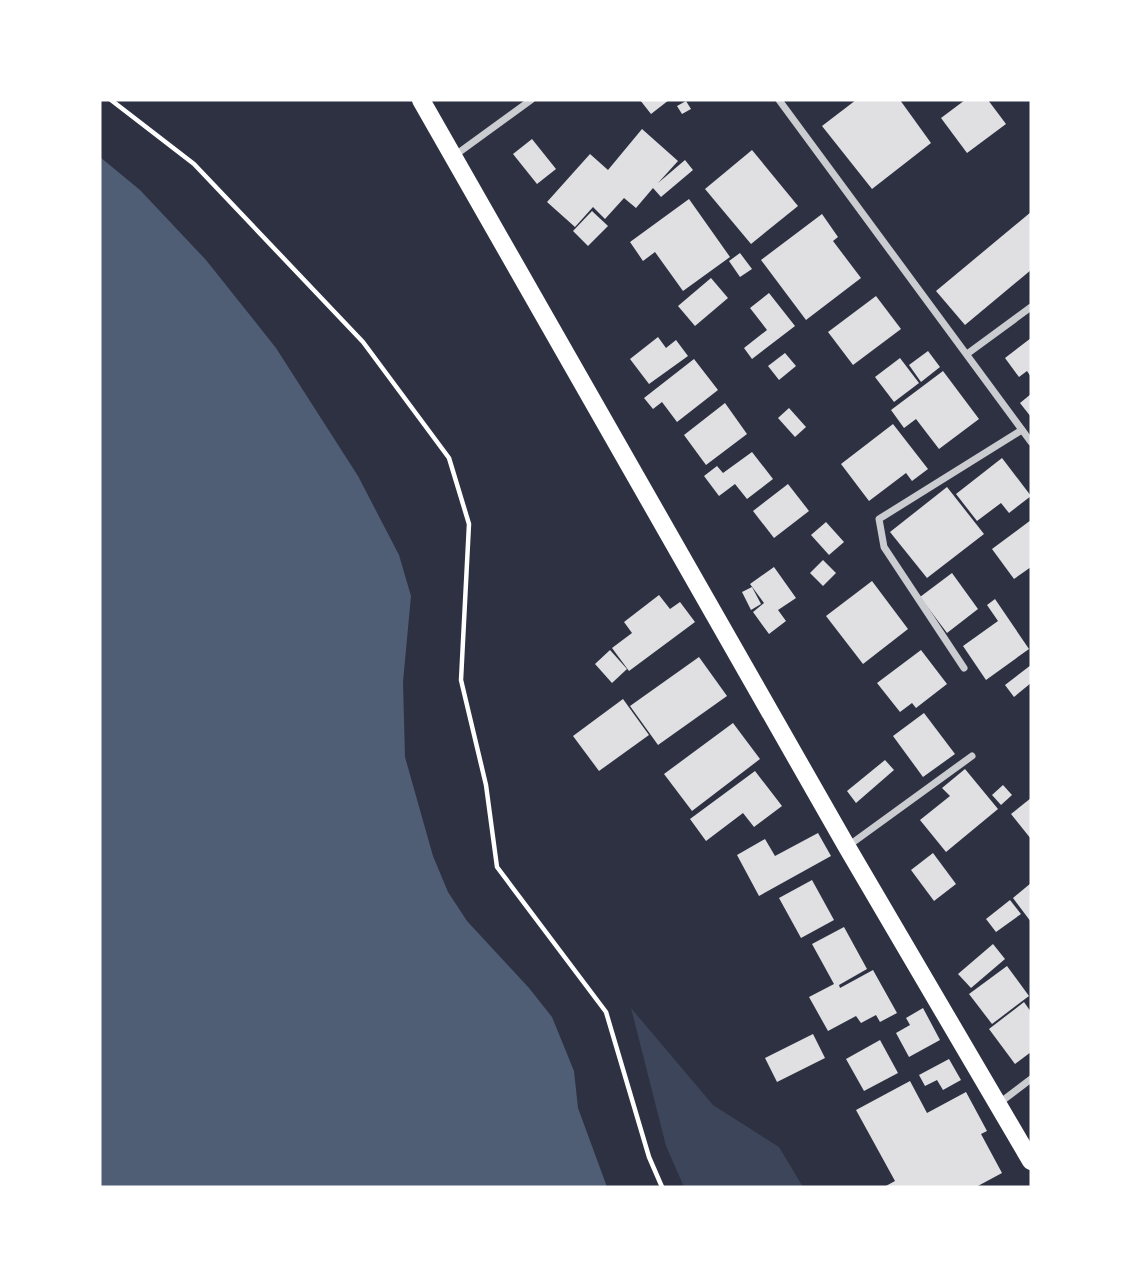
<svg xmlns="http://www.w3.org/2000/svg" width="1131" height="1287" viewBox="0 0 1131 1287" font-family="Figtree,sans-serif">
	<rect width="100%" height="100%" fill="#2d3142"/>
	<path fill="#3c4559" d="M631,1008l82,97 66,42 24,40h-119l-18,-41z"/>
	<path fill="#4f5d75" d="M100,157l40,33 66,70 70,88 82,128 41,79 12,41 -8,86 2,75 28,99 15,36 19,29 62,67 23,29 22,54 4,37 29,79h-507z"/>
	<g fill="#e0e0e3">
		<path d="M640,100h29l-18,14z"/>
		<path d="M856,100h44l31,43 -59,46 -50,-63z"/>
		<path d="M965,100h23l18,24 -39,29 -26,-35z"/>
		<path d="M686,101l5,8 -9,5 -5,-8z"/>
		<path d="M642,129l36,32 -20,22 27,-23 8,10 -32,27 -8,-9 -17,20 -12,-10 -19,21 -12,-12 -18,20 -28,-25 43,-48 18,16z"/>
		<path d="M532,139l24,30 -19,15 -24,-30z"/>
		<path d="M752,150l46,56 -47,38 -46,-55z"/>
		<path d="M689,199l41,58 -47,34 -28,-39 -12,9 -13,-19z"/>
		<path d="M592,211l16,15 -20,20 -15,-15z"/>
		<path d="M1031,212v58l-66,55 -29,-34z"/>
		<path d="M822,214l16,23 -5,4 28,37 -55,42 -45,-60z"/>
		<path d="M740,253l12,16 -12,8 -11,-16z"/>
		<path d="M711,278l17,20 -33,28 -17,-20z"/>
		<path d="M769,293l26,33 -43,33 -8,-11 23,-18 -17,-22z"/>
		<path d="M876,296l25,33 -48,36 -25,-33z"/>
		<path d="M658,337l8,11 10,-8 12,16 -39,28 -19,-25z"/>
		<path d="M1031,338v39l-4,-6 -8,6 -14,-19z"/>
		<path d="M928,351l12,16 -19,15 -12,-17z"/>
		<path d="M785,353l11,13 -17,14 -11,-14z"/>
		<path d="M900,358l19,25 -25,19 -19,-25z"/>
		<path d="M694,359l24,31 -41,32 -15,-20 -9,7 -9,-11z"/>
		<path d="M943,371l36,48 -40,30 -23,-30 -12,9 -13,-18z"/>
		<path d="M1031,394v23l-11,-14z"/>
		<path d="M725,403l22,31 -41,31 -22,-30z"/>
		<path d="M789,408l17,19 -11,10 -17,-19z"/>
		<path d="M893,424l35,45 -16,12 -6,-8 -37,28 -28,-37z"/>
		<path d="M752,452l21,27 -26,20 -12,-15 -16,12 -15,-20 13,-10 6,7z"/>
		<path d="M1002,458l29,38 -22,17 -8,-10 -24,18 -21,-27z"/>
		<path d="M788,484l21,27 -35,27 -21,-27z"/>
		<path d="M947,487l37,47 -57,44 -37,-46z"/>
		<path d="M1031,520v47l-17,12 -22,-30z"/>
		<path d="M826,522l18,20 -15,13 -18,-20z"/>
		<path d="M823,560l13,13 -13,13 -13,-13z"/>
		<path d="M774,567l22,31 -18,12 8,11 -17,13 -16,-22 11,-9 -14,-19z"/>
		<path d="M952,573l26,36 -31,24 -27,-36z"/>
		<path d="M872,581l36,48 -45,35 -37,-48z"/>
		<path d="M752,587l9,17 -10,6 -9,-18z"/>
		<path d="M659,595l11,14 10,-7 15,20 -66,49 -17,-23 20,-15 -8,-11z"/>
		<path d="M995,599l34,50 -43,31 -23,-34 35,-25 -11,-16z"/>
		<path d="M610,650l17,19 -15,14 -17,-19z"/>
		<path d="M921,650l26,34 -31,24 -4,-5 -12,9 -23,-29z"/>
		<path d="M699,657l28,39 -69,49 -28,-39z"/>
		<path d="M1031,665v18l-17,14 -9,-12z"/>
		<path d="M623,699l26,36 -50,36 -26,-35z"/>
		<path d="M924,713l31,41 -32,23 -30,-41z"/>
		<path d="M733,723l27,36 -68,52 -28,-37z"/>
		<path d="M885,760l9,10 -38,33 -9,-12z"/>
		<path d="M965,769l33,40 -52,43 -26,-32 30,-24 -8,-8z"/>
		<path d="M755,771l27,35 -28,21 -11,-14 -37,28 -16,-22z"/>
		<path d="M1003,785l9,10 -11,10 -9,-10z"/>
		<path d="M1031,798v41l-20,-25z"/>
		<path d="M818,833l13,23 -72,40 -22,-41 28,-16 10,17z"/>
		<path d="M933,853l23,31 -22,17 -23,-31z"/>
		<path d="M812,880l22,40 -33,18 -22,-40z"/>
		<path d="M1031,883v39l-18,-24z"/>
		<path d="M1010,900l11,14 -25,18 -10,-13z"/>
		<path d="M844,927l23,42 -28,16 1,3 33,-18 24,43 -17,9 -4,-7 -15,8 -5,-7 -28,15 -19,-34 25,-13 -22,-40z"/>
		<path d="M993,944l12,15 -34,29 -13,-14z"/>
		<path d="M1007,966l22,30 -37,28 -23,-30z"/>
		<path d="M1024,1002l7,10v40l-16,12 -26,-35z"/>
		<path d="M923,1008l17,32 -31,17 -13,-24 14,-8 -4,-7z"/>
		<path d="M813,1034l12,24 -48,24 -12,-24z"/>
		<path d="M880,1040l18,33 -34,18 -18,-32z"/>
		<path d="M949,1059l12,21 -18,10 -6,-10 -12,6 -6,-11z"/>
		<path d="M910,1081l17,32 39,-21 21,39 -6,3 21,39 -26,14h-92l11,-6 -39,-71z"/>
	</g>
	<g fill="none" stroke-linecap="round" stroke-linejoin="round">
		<path stroke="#fff" stroke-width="4.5" d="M111,100l83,64 169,178 86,116 20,66 -8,156 25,105 11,82 109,145 43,145 13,30"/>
		<g stroke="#caccd0" stroke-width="7">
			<path d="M779,100l252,342"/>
			<path d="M454,156l77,-56"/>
			<path d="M967,354l64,-47"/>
			<path d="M964,668l-80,-121 -5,-28 143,-89"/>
			<path d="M848,846l124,-90"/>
			<path d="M998,1104l33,-25"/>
		</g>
		<path stroke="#fff" stroke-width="18" d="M421,100l426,747 184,314"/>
	</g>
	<rect width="1131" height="1287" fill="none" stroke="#ffffff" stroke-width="203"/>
</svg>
